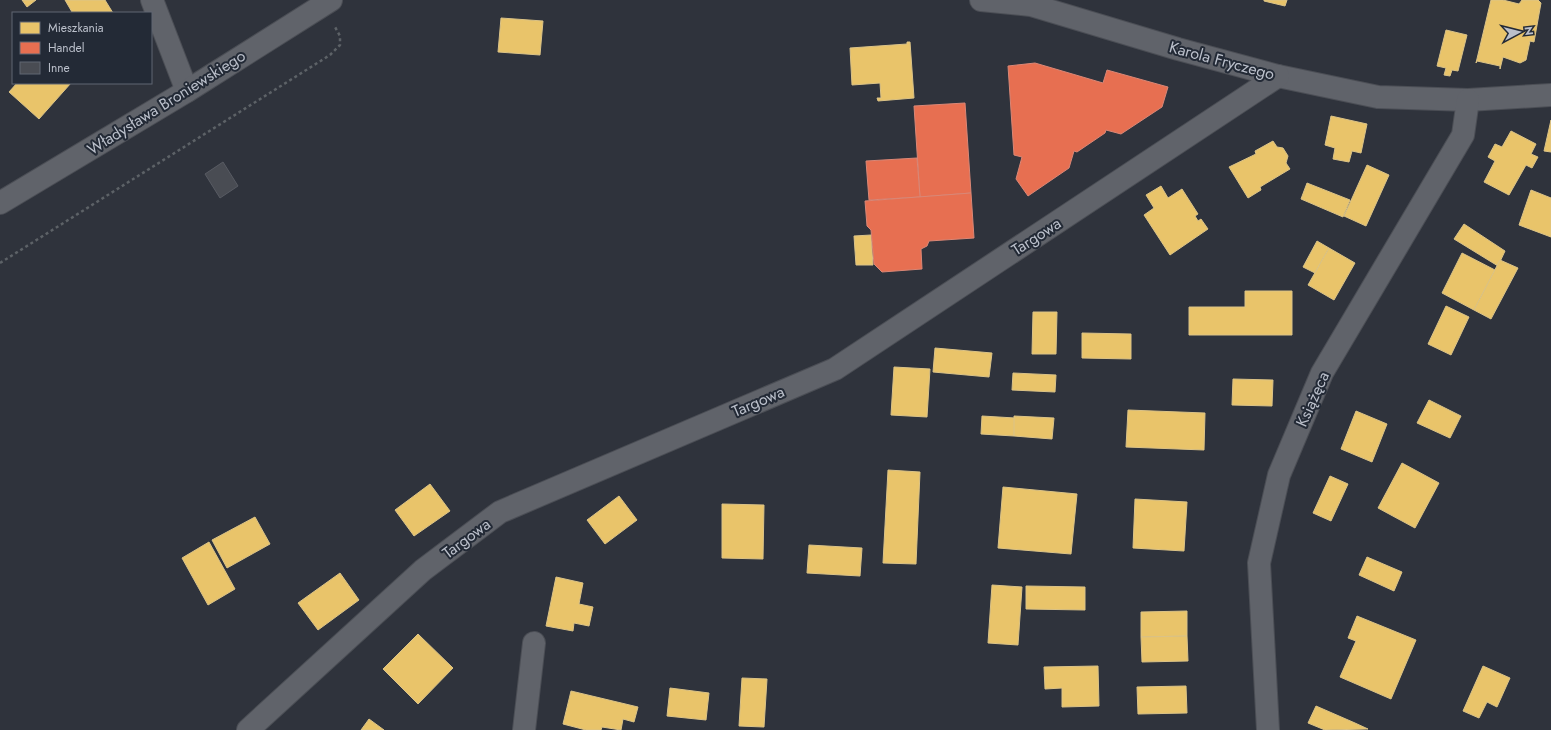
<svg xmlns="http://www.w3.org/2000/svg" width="1551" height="730" viewBox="0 0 1551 730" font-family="Jost,sans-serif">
	<rect width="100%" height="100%" fill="#2f333c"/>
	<g fill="#e9c46a" stroke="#dbc387">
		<path d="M22,0h14l-9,7z"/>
		<path d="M65,0h40l8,13h-43l2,-1z"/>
		<path d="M1264,0h23l-2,6 -21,-5z"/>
		<path d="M1491,0h12l16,4 3,-4h16l3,3 -7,39 -4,-1 -4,19 -6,3 -17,-6 -3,12v-3l-23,-5 -1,2z"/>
		<path d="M501,18l42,3 -3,34 -42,-3z"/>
		<path d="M1446,30l21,5 -9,36 -6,-1 -2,6 -6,-1 2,-7 -9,-2z"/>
		<path d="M907,42h3l4,56 -36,3 -1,-3h4l-1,-15 -28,2 -2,-37 57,-4z"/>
		<path d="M17,83h-1h55l-32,36 -30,-27z"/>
		<path d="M1331,116l36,8 -6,29 -9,-2 -3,11 -16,-3 2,-11 -10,-3z"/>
		<path d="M1551,120v32l-7,-1z"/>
		<path d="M1511,131l25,13 -5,10 7,3 -6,11 -6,-3 -17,30 -25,-13 11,-21 -7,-4 7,-13 7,3z"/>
		<path d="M1273,141l4,6 6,1 5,8 -2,7 4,6 -30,18 1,3 -13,8 -19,-31 27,-13 -1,-3z"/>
		<path d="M1367,165l22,10 -23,51 -22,-10z"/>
		<path d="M1307,183l43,17 -7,17 -42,-18z"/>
		<path d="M1161,186l7,12 14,-9 16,25 -3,2 3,5 3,-2 7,10 -38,26 -26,-40 10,-7 -8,-13z"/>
		<path d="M1531,190l20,8v39l-32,-12z"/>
		<path d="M1464,224l41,27 -7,15 -44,-27z"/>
		<path d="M871,235l2,30h-17l-2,-29z"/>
		<path d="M1317,241l12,7 -14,25 -12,-6z"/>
		<path d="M1329,248l26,15 -21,37 -26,-15z"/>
		<path d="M1462,253l33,17 -21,40 -32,-17z"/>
		<path d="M1500,260l18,8 -27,51 -17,-9z"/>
		<path d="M1245,291h47v44h-103v-28h56z"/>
		<path d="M1446,306l23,11 -18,38 -23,-11z"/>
		<path d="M1033,312h24l-1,42h-24z"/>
		<path d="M1082,333l49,1v25l-49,-1z"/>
		<path d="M935,348l57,5 -3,24 -56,-5z"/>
		<path d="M894,367l36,2 -3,48 -36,-2z"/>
		<path d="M1013,373l43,2 -1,17 -43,-2z"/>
		<path d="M1233,379l40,1 -1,26 -40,-1z"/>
		<path d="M1429,400l32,16 -11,22 -33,-15z"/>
		<path d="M1128,410l77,3 -1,37 -78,-3z"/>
		<path d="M1356,411l31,13 -15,38 -31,-13z"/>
		<path d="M982,416l33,2 -1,18 -33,-2z"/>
		<path d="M1014,416l40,2 -2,21 -38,-3z"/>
		<path d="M1402,463l37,20 -24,45 -37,-20z"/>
		<path d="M888,470l32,2 -4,92 -33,-1z"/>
		<path d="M1330,476l18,8 -17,37 -18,-8z"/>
		<path d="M430,484l20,27 -36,25 -19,-26z"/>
		<path d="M1003,487l74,7 -6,60 -73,-6z"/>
		<path d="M619,496l18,24 -32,24 -18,-24z"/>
		<path d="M1135,499l52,3 -3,49 -51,-3z"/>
		<path d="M722,504l42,1 -1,54 -41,-1z"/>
		<path d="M255,517l15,27 -43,24 -15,-28z"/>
		<path d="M209,542l26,47 -27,16 -26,-47z"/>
		<path d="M809,545l53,3 -2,28 -53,-3z"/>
		<path d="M1367,557l35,15 -8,19 -35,-16z"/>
		<path d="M340,573l19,27 -41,30 -20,-27z"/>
		<path d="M556,577l27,6 -4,21 14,3 -4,19 -15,-3 -1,8 -27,-5z"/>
		<path d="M992,585l30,2 -4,58 -30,-2z"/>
		<path d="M1026,586l59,1v23l-59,-1z"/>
		<path d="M1187,611v25l-46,1v-25z"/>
		<path d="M1357,616l59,24 -25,59 -51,-22 16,-36 -8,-3z"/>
		<path d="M418,634l35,34 -35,36 -35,-35z"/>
		<path d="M1187,636l1,25 -46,1 -1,-25z"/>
		<path d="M1098,666l1,40 -37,1v-19l-17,1 -1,-22z"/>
		<path d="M1483,666l27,12 -13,29 -10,-5 -8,16 -16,-7z"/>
		<path d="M742,678l25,1 -3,48 -25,-1z"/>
		<path d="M1186,686l1,27 -49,1 -1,-27z"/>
		<path d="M670,688l39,5 -3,27 -39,-4z"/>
		<path d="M571,691l67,16 -4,15 -11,-3 -2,11 -19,-3 -1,3h-15l-23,-6z"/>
		<path d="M1316,706l39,17 13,6 -43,1 -17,-7z"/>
		<path d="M369,719l15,11h-23z"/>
	</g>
	<g fill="#e76f51" stroke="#da8776">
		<path d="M1035,63l68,20 4,-13 61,17 -6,20 -41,27 -15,-4 -1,3 -28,19 -3,-1 -5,17 -41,28 -12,-17 6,-22 -8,-2 -6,-89z"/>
		<path d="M965,103l6,90 -51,4 -6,-91z"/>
		<path d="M917,158l3,39 -51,3 -3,-39z"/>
		<path d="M971,193l3,45 -45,3 -2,5 -6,3 1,20 -40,3 -8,-8 -3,-34 -4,-4 -2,-25z"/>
	</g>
	<path fill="#494c53" stroke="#585b63" d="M223,162l15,24 -18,12 -15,-24z"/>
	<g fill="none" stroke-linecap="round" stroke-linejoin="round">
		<g stroke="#4b4e55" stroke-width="24">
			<g id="minor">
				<path d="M152,0l35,91"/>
				<path d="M981,0l50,5 147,44 100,27 100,21 90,3 83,-5"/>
				<path d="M0,203l187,-112 144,-91"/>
				<path d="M248,730l175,-160 77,-58 335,-143 443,-293"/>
				<path d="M524,730l10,-87"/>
				<path d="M1268,730l-9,-167 20,-88 43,-102 141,-238 5,-35"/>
			</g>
		</g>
		<path stroke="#5d6267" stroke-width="2.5" stroke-dasharray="3 3" stroke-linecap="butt" d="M0,263l330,-208 10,-10v-9l-5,-9"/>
		<use href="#minor" stroke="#60636a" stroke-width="22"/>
	</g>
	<g text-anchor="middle" stroke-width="4" stroke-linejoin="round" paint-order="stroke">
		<g font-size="16" fill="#bbc0cb" stroke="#232a36">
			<text transform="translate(1222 60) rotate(15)" y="6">Karola Fryczego</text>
			<text transform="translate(166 102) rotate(-32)" y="6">Władysława Broniewskiego</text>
			<text transform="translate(1036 236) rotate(-33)" y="6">Targowa</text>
			<text transform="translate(1312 399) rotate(-66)" y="6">Książęca</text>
			<text transform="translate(758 401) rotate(-23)" y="6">Targowa</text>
			<text transform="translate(466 538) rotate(-37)" y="6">Targowa</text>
		</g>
	</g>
	<rect x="12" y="12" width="140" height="72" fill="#232a36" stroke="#606672"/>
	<rect x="20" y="22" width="20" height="12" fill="#e9c46a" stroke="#606672"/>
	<text x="48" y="32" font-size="12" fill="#bbc0cb">Mieszkania</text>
	<rect x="20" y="42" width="20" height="12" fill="#e76f51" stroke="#606672"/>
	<text x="48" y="52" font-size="12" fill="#bbc0cb">Handel</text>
	<rect x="20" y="62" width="20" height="12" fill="#494c53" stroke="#606672"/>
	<text x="48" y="72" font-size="12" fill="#bbc0cb">Inne</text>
	<g transform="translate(1519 32) rotate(83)" stroke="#232a36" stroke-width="3" paint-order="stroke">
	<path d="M0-3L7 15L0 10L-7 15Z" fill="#bbc0cb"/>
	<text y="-6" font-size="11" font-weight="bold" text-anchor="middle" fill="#bbc0cb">N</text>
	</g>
</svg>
